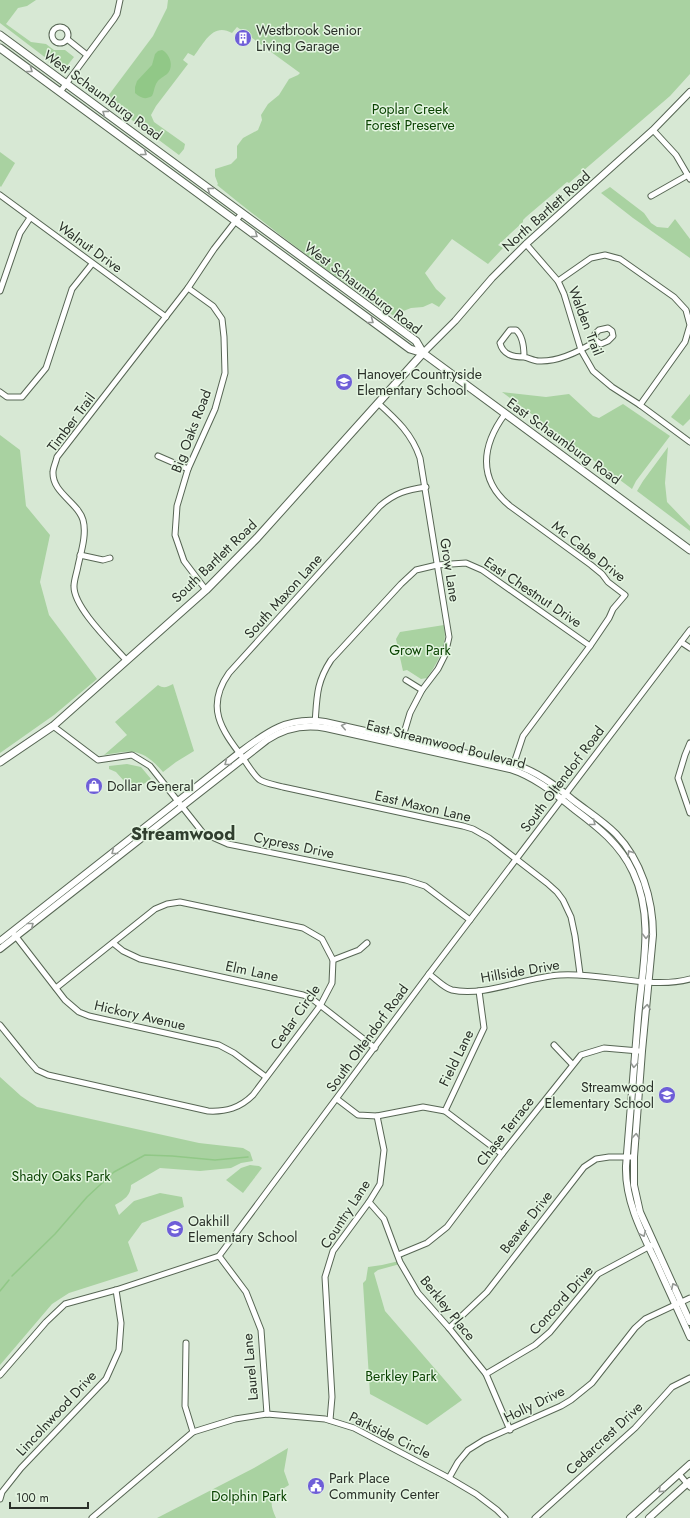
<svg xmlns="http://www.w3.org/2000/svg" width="690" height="1518" viewBox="0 0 690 1518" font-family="Jost,sans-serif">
	<rect width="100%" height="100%" fill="#d7e8d4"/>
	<g fill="#a9d2a1">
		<path d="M0,0h36l-9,6 -9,2 -12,16 25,18 15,2 8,6h11l9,7 -11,14 -63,-48z"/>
		<path d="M168,0h522v74l-20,22 -101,87 -2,-1 -41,35 -3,3v2l-25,23 5,3 -15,16 -36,-25 -27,34 11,16 10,9 -7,9 -7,-4 -9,4 -12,1 -10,4 -4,6c-62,-40 -122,-86 -180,-133l1,-1 -3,-8v-7l16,-5 6,-6v-12l6,-8 15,-8 4,-10 -1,-5 7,-11 11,-9 10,-16 9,-4 2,-2 -63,-46 -5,6c-19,-11 -28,10 -38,23l-6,-3 -5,7 5,4 -32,42 -5,9 3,7 31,22 -1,5 -5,6 -74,-55 48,-64 14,-28z"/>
		<path d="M0,152l15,11 -14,24 -1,-1z"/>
		<path d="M610,187l34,26 7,10 6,4 11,1 7,-9 15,20v19l-57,-40 -32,-25z"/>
		<path d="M502,392l44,5 23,-3 24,22 6,2 24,-14 47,32 -34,45 -4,8z"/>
		<path d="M690,394v25l-7,7 -12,-9z"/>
		<path d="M0,435l20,15 6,56 24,29 -10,47 9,33 48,64 -43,36 -54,38z"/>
		<path d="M668,447l-3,36 2,19 23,24v5l-53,-40 6,-10z"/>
		<path d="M444,625c4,20 -6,37 -17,53l-6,1 -14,-9 -4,1 -7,-32 4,-7z"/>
		<path d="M173,684l21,67 -18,11 -13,10c-21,-24 -30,-22 -59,-17l23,-20 -12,-13 43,-37c6,4 9,2 15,-1z"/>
		<path d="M127,764l14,3 10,12 -18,12 -17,-19 -7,-3v-3z"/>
		<path d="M0,1077l21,19 16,11 162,36 44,5 7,4 3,9 -12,2 -10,5 -31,3 -40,-3 -29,17c0,10 -7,15 -16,20l4,10 15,-14 26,-8 22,4 2,10 -42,16 -14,19 10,29 -69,22 -17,11 -52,61z"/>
		<path d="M250,1165l9,1 3,2 -19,25 -17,-13 15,-12z"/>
		<path d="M399,1261l1,3 -22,6 -4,3 11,38 77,89 -35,25 -57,-31 -7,-111 3,-3 2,-13 14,-2z"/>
		<path d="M288,1448l-4,23 5,14c-17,11 -22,13 -13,33h-119l97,-50z"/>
	</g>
	<path fill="#91c887" d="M162,50c8,4 12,16 6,23 -4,4 -9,5 -12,11 -2,4 -2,8 -4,12 -7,4 -11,2 -17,-3v-6l2,-6 15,-16 3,-11 3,-3z"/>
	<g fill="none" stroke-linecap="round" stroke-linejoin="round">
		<g stroke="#91c887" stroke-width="1.5">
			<path d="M12,1276l43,-42 32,-37 27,-25 31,-17 27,1 43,4 33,-3"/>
			<path d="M0,1291l9,-11"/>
		</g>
		<g stroke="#576654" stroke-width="7">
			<g id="minor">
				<circle cx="60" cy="35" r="8"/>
				<path d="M67,39l20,16"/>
				<path d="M60,92l54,-73 3,-5 3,-14"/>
				<path d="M653,130l23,25 14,24"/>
				<path d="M0,195l166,122"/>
				<path d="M651,196l37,-21"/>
				<path d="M526,244l32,37 6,13 17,56 12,21 19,16 28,18 50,37"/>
				<path d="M558,281l33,-23 14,-3 15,4 54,38 12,13 4,15 -5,17 -45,63"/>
				<path d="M188,288l25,18 9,13 2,18 1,36 -10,36 -27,60 -11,37 -2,29 9,26 22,29"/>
				<path d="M0,291l20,-58 10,-15"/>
				<path d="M524,357c-11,0 -21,-2 -24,-14l10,-13h6c7,6 8,17 8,27 5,1 10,4 15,4 20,1 41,-10 57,-20l5,3 7,-3 5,-5 -1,-5 -4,-3 -9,2 -4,4 1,7"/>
				<path d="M0,392l7,5h15l24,-29 26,-79 20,-25"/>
				<path d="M378,403c19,17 34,31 42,55l29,179 -4,18 -7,14 -16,21 -12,23 -9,30"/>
				<path d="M505,414c-23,31 -28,65 5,92l81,59 11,9 6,8 17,13 -12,14 -4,9 -19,28 -67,90 -10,30"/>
				<path d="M158,456l30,13"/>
				<path d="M426,487c-20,3 -31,6 -46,19l-151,167c-24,34 -8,56 14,85 4,6 12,19 17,22 7,4 16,5 23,7l180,39 10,3 16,9 58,45 10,9 6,8 8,17 4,19 5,38"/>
				<path d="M80,555l23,5 7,-2"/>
				<path d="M681,642l9,6"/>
				<path d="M126,660c-14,-16 -53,-53 -52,-74 0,-6 3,-14 4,-20 3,-14 9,-32 5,-46 -5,-18 -31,-27 -30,-48 0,-4 3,-10 4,-15l131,-169 26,-39 28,-36"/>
				<path d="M406,680l16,10"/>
				<path d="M315,724c2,-27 1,-41 16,-64l70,-76 15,-14 21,-5 29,-2 16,7 108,76"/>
				<path d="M53,726l45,34 34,-5 18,11 53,67 25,11 178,36 19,6 45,34"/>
				<path d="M690,743l-5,12 -7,23 12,35"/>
				<path d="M14,934l51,66 14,12 10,4 130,29 15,8 32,24"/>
				<path d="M113,943l10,8 17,8 163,36 8,3 64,50"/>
				<path d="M333,960l26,-10 8,-7"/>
				<path d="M429,974c7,5 15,14 23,16 34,7 73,-13 108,-15 41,-3 91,15 130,4"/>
				<path d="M0,1025l29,36 8,9 11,5 160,36c18,1 32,-3 45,-16l67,-89 12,-23 1,-23 -11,-21 -19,-11 -123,-26 -13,2 -12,5 -99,79"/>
				<path d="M554,1045l18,19"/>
				<path d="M337,1099l21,16 19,1 46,-9 22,4 57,43"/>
				<path d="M445,1111l39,-83 -5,-37"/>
				<path d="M369,1202l15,17 16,43 18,31 31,35 37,46 24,56"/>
				<path d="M398,1255l29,-12 20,-16 55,-73 79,-99 23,-7 35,3"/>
				<path d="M219,1256l27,36 15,38 6,84"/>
				<path d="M449,1328l38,-36 97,-125 12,-8 13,-2h25"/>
				<path d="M186,1343l-1,63 8,26"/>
				<path d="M486,1374l49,-29 15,-13 48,-58 54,-29"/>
				<path d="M0,1375l46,-53 19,-18 51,-14 103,-34 210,-282 261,-344"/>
				<path d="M330,1420l2,-23 -7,-120 8,-26 36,-49 11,-18 4,-34 -7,-34"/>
				<path d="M679,1474l11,13"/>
				<path d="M449,1478l9,-16 10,-12 16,-10 77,-34 10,-6 21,-17 43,-55 10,-9 45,-21"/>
				<path d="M0,1499l2,-7 19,-24 85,-89 13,-29 2,-27 -5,-33"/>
				<path d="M92,1518l101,-86 42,-13 32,-5 58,5 29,9 95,50 27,16 21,16 8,8"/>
				<path d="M535,1518l100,-90 37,-41 18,-9"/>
			</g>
		</g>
		<g stroke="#576654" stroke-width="8">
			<g id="tertiary">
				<path d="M423,353l32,-32 37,-43 34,-34 127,-114 37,-38"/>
				<path d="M0,941l239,-188c28,-21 49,-37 86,-31l188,42c23,7 42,21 60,36 14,11 30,21 43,34 25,26 37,65 37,101l-11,116 -8,106v28l6,27 50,110"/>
				<path d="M0,949l267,-209c18,-12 38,-16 59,-12l184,41c25,8 44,24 64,40 24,18 46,35 59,63 22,46 9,97 5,146 -4,49 -8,98 -12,148 -1,34 15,65 30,96 11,25 23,50 34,75"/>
				<path d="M630,1518l60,-54"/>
				<path d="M649,1518l41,-37"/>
			</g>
		</g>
		<g stroke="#576654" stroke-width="9">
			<g id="secondary">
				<path d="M0,35l416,306 7,12"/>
				<path d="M0,48l410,301 13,4 267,197"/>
				<path d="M0,762l53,-36 153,-136 51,-52 166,-185"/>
			</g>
		</g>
		<use href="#minor" stroke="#fff" stroke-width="5"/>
		<use href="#tertiary" stroke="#fff" stroke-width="6"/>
		<use href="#secondary" stroke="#fff" stroke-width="7"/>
	</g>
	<defs><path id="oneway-chevron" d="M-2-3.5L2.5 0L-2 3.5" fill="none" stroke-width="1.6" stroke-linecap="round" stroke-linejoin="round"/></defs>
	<g stroke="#949894">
		<use href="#oneway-chevron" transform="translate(30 70) rotate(36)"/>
		<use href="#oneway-chevron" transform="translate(105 113) rotate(-144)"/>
		<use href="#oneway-chevron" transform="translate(144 153) rotate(36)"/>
		<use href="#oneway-chevron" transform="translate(210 190) rotate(-144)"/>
		<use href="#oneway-chevron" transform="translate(255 235) rotate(36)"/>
		<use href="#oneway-chevron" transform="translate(371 321) rotate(36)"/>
		<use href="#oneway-chevron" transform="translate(344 726) rotate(-168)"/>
		<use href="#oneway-chevron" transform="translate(227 763) rotate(142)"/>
		<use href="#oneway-chevron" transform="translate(593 823) rotate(38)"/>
		<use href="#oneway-chevron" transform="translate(114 852) rotate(142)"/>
		<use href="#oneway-chevron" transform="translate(630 853) rotate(-122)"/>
		<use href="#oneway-chevron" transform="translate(31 925) rotate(-38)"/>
		<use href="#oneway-chevron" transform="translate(646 936) rotate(91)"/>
		<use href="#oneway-chevron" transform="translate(647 1007) rotate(-84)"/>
		<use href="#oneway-chevron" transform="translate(634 1065) rotate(95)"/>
		<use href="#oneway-chevron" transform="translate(636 1136) rotate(-85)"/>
		<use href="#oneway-chevron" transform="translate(643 1234) rotate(66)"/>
		<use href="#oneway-chevron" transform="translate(674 1286) rotate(-115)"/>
		<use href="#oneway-chevron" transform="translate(661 1490) rotate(138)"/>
	</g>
	<defs>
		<g id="building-disc" transform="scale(0.9)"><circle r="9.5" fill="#6e5ed8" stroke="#e4f5e1"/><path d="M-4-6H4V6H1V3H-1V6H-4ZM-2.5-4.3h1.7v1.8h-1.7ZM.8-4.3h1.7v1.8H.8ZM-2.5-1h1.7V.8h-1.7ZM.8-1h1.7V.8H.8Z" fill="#fff"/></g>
		<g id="school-disc" transform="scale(0.9)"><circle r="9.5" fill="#6e5ed8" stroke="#e4f5e1"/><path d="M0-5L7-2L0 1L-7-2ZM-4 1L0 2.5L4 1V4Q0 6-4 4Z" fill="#fff"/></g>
		<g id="shop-disc" transform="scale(0.9)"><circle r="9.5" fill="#6e5ed8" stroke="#e4f5e1"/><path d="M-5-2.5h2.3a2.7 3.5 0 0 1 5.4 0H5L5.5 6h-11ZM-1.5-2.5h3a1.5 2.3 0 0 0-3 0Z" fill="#fff"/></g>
		<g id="civic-disc" transform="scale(0.9)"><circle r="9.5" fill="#6e5ed8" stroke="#e4f5e1"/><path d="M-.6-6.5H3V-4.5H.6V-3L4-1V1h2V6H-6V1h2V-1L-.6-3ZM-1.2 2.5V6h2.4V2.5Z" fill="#fff"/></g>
	</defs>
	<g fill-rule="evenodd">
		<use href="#building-disc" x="243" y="38"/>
		<use href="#school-disc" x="344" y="382"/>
		<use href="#shop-disc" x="94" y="786"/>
		<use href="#school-disc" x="667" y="1095"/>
		<use href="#school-disc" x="175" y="1229"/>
		<use href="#civic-disc" x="316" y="1486"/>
	</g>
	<g text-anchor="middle" stroke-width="3" stroke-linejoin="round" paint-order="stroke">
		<g font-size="14" fill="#2a3029" stroke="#e4f5e1" text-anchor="start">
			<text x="256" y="35">Westbrook Senior<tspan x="256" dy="16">Living Garage</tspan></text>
			<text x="357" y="379">Hanover Countryside<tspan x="357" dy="16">Elementary School</tspan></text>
			<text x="107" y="791">Dollar General</text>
			<text x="654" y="1092" text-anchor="end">Streamwood<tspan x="654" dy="16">Elementary School</tspan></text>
			<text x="188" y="1226">Oakhill<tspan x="188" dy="16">Elementary School</tspan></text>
			<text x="329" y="1483">Park Place<tspan x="329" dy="16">Community Center</tspan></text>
		</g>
		<g font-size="14" fill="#2a3029" stroke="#e4f5e1">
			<text transform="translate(103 95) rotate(36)" y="5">West Schaumburg Road</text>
			<text transform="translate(546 211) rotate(-42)" y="5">North Bartlett Road</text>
			<text transform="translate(90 247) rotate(36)" y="5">Walnut Drive</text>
			<text transform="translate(363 288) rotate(37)" y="5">West Schaumburg Road</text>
			<text transform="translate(586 321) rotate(69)" y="5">Walden Trail</text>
			<text transform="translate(71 422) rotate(-53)" y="5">Timber Trail</text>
			<text transform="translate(191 431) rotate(-69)" y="5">Big Oaks Road</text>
			<text transform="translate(564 441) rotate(36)" y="5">East Schaumburg Road</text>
			<text transform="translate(589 551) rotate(38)" y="5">Mc Cabe Drive</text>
			<text transform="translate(214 561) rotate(-44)" y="5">South Bartlett Road</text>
			<text transform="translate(450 570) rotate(81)" y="5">Grow Lane</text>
			<text transform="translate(533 592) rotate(34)" y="5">East Chestnut Drive</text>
			<text transform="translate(283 596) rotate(-48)" y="5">South Maxon Lane</text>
			<text transform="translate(446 744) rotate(14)" y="5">East Streamwood Boulevard</text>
			<text transform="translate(562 779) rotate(-53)" y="5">South Oltendorf Road</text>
			<text transform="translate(423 806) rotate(13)" y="5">East Maxon Lane</text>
			<text transform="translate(294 845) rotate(12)" y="5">Cypress Drive</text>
			<text transform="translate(252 971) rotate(12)" y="5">Elm Lane</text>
			<text transform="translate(520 971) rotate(-10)" y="5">Hillside Drive</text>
			<text transform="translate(140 1015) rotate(13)" y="5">Hickory Avenue</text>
			<text transform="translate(295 1017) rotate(-55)" y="5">Cedar Circle</text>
			<text transform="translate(367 1038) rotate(-54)" y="5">South Oltendorf Road</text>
			<text transform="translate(456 1058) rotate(-64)" y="5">Field Lane</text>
			<text transform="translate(505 1131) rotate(-52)" y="5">Chase Terrace</text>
			<text transform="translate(345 1214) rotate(-57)" y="5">Country Lane</text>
			<text transform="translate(526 1222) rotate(-52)" y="5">Beaver Drive</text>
			<text transform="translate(561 1300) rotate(-48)" y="5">Concord Drive</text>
			<text transform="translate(448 1308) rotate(51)" y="5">Berkley Place</text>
			<text transform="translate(250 1367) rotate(-95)" y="5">Laurel Lane</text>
			<text transform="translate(534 1404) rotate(-26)" y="5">Holly Drive</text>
			<text transform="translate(56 1413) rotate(-47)" y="5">Lincolnwood Drive</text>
			<text transform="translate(390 1435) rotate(26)" y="5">Parkside Circle</text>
			<text transform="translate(604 1438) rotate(-43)" y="5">Cedarcrest Drive</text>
		</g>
		<g font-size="14" fill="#094200" stroke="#e4f5e1">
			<text x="410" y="114">Poplar Creek<tspan x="410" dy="16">Forest Preserve</tspan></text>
			<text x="420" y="655">Grow Park</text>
			<text x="61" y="1181">Shady Oaks Park</text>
			<text x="401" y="1381">Berkley Park</text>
			<text x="249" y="1501">Dolphin Park</text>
		</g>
		<g font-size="18" font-weight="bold" fill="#303e2e" stroke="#e4f5e1">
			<text x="183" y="840">Streamwood</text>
		</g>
	</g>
	<path d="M10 1502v6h78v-6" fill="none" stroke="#2a3029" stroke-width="2"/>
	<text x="16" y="1502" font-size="12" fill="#2a3029" stroke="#e4f5e1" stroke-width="3" paint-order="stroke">100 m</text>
</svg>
